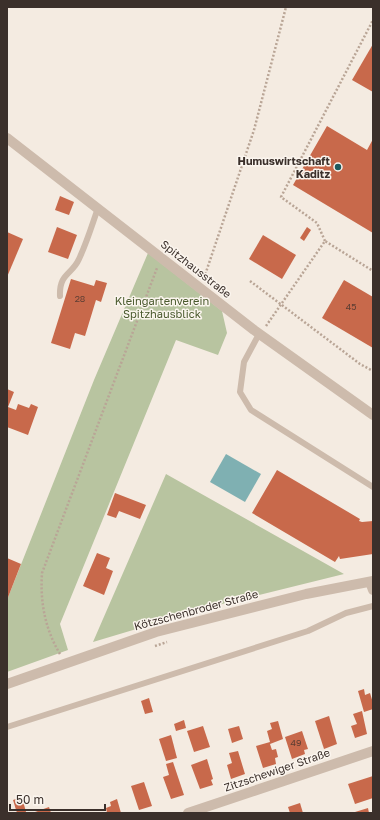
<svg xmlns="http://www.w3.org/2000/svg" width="380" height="820" viewBox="0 0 380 820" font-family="'Golos Text',sans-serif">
	<rect width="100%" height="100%" fill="#f4ebe1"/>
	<g fill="#b8c4a0">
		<path d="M148,253l74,58 5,22 -9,22 -42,-15 -116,284 8,26 -61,22v-72l87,-220z"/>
		<path d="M166,474l178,100 -134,33 -117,35z"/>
	</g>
	<path fill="#7fb0b2" d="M226,454l35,20 -16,28 -35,-20z"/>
	<g fill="#c8694b">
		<path d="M373,44v48l-21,-12z"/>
		<path d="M327,126l40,24 6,-11v94l-80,-48z"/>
		<path d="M60,196l14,6 -5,13 -14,-5z"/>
		<path d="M57,227l20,8 -9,24 -20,-7z"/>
		<path d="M307,227l4,3 -7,11 -4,-3z"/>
		<path d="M7,232l16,7 -16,38z"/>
		<path d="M263,235l33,20 -14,24 -33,-20z"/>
		<path d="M71,279l23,7 2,-6 11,3 -6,19 -5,-2 -11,36 -10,-3 -5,16 -19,-6z"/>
		<path d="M344,280l29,17v51l-51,-30z"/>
		<path d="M7,389l7,3 -6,15 8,3 2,-6 11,4 2,-4 7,3 -10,28 -21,-8z"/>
		<path d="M277,470l83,49 -1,2 3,1 11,-1v33l-33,5 -1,-3 -4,6 -83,-49z"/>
		<path d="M115,493l31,12 -6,14 -21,-8 -3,7 -9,-3z"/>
		<path d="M97,553l13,5 -4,10 7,3 -9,24 -21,-9z"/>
		<path d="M7,558l14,6 -14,36z"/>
		<path d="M364,689l1,6 5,-2 3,10v6l-9,3 -6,-21z"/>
		<path d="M149,698l4,14 -8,2 -4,-13z"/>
		<path d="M362,711l5,23 -12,4 -4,-12 6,-2 -4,-10z"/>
		<path d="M329,716l8,28 -13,5 -9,-28z"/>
		<path d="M184,720l2,8 -10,3 -2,-7z"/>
		<path d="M278,721l5,18 -13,5 2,6 4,-1 2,8 -3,1 1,6 -13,4 -7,-22 14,-4 -3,-11 5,-2 -2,-6z"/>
		<path d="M203,726l7,21 -16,5 -7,-21z"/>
		<path d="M239,726l4,13 -11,4 -4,-14z"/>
		<path d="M302,731l6,18 -4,1 1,4 -13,5 -7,-22z"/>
		<path d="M171,735l6,23 -11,3 -7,-22z"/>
		<path d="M238,751l7,23 -14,5 -4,-14 5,-2 -3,-10z"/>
		<path d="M207,759l6,20 -2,1 2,5 -13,4 -9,-24z"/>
		<path d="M173,762l11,33 -13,4 -8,-22 6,-2 -3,-11z"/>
		<path d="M373,776v22l-18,6 -7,-20z"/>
		<path d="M144,782l8,24 -13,4 -8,-24z"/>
		<path d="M22,797l4,15 -9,1 -4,-13z"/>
		<path d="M117,799l4,14h-14l-1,-5 5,-2 -1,-4z"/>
		<path d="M300,803l3,10h-13l-2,-6z"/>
		<path d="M49,807l2,6h-15l-1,-1z"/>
		<path d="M368,808l1,5h-13l-1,-1z"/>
	</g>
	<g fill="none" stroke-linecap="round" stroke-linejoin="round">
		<g stroke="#b9a596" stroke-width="2.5" stroke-dasharray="2 2" stroke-linecap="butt">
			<path d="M325,241l-8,-18 -36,-26 92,-177"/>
			<path d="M204,278l50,-148 32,-123"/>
			<path d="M250,281l110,83 13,7"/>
			<path d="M266,326l59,-85 48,30"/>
			<path d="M155,646l12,-4"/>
			<path d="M60,654c-15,-25 -20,-52 -18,-81l115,-305"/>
		</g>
		<g stroke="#cdbbac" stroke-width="6">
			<path d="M60,296c-1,-23 12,-21 19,-37 8,-17 13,-34 19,-51"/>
			<path d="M259,334l-15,28 -4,30 11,18 122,77"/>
			<path d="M7,727l301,-96 38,-18 27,-7"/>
		</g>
		<g stroke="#cdbbac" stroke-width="10">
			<path d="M7,138l247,192 119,85"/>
			<path d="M370,582l3,8"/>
			<path d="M188,813l185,-62"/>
		</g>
		<path stroke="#cdbbac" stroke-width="10" d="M7,684l149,-52 150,-38 67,-13"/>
	</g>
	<circle fill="#1f5a5e" stroke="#fbf5ee" stroke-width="1.5" cx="338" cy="167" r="4"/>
	<g text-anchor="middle" stroke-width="3" stroke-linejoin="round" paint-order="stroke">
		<g font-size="9" fill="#5e3e33">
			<text x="80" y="302">28</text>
			<text x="351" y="310">45</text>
			<text x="296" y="746">49</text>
		</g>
		<g font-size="11" font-weight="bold" fill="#3b302b" stroke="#fbf5ee" text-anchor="end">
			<text x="330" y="165">Humuswirtschaft<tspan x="330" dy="13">Kaditz</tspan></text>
		</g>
		<g font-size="11" fill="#3b302b" stroke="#fbf5ee">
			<text transform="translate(196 269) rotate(38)" y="4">Spitzhausstraße</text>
			<text transform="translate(196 610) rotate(-15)" y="4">Kötzschenbroder Straße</text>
			<text transform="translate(277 770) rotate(-19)" y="4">Zitzschewiger Straße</text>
		</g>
		<g font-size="11" fill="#4a5a2e" stroke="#fbf5ee">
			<text x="162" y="305">Kleingartenverein<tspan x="162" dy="13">Spitzhausblick</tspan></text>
		</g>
	</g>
	<rect width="380" height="820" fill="none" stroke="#3b302b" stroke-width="16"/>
	<path d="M10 804v6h95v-6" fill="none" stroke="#3b302b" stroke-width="2"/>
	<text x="16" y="804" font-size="12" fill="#3b302b" stroke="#fbf5ee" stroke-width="3" paint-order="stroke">50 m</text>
</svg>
